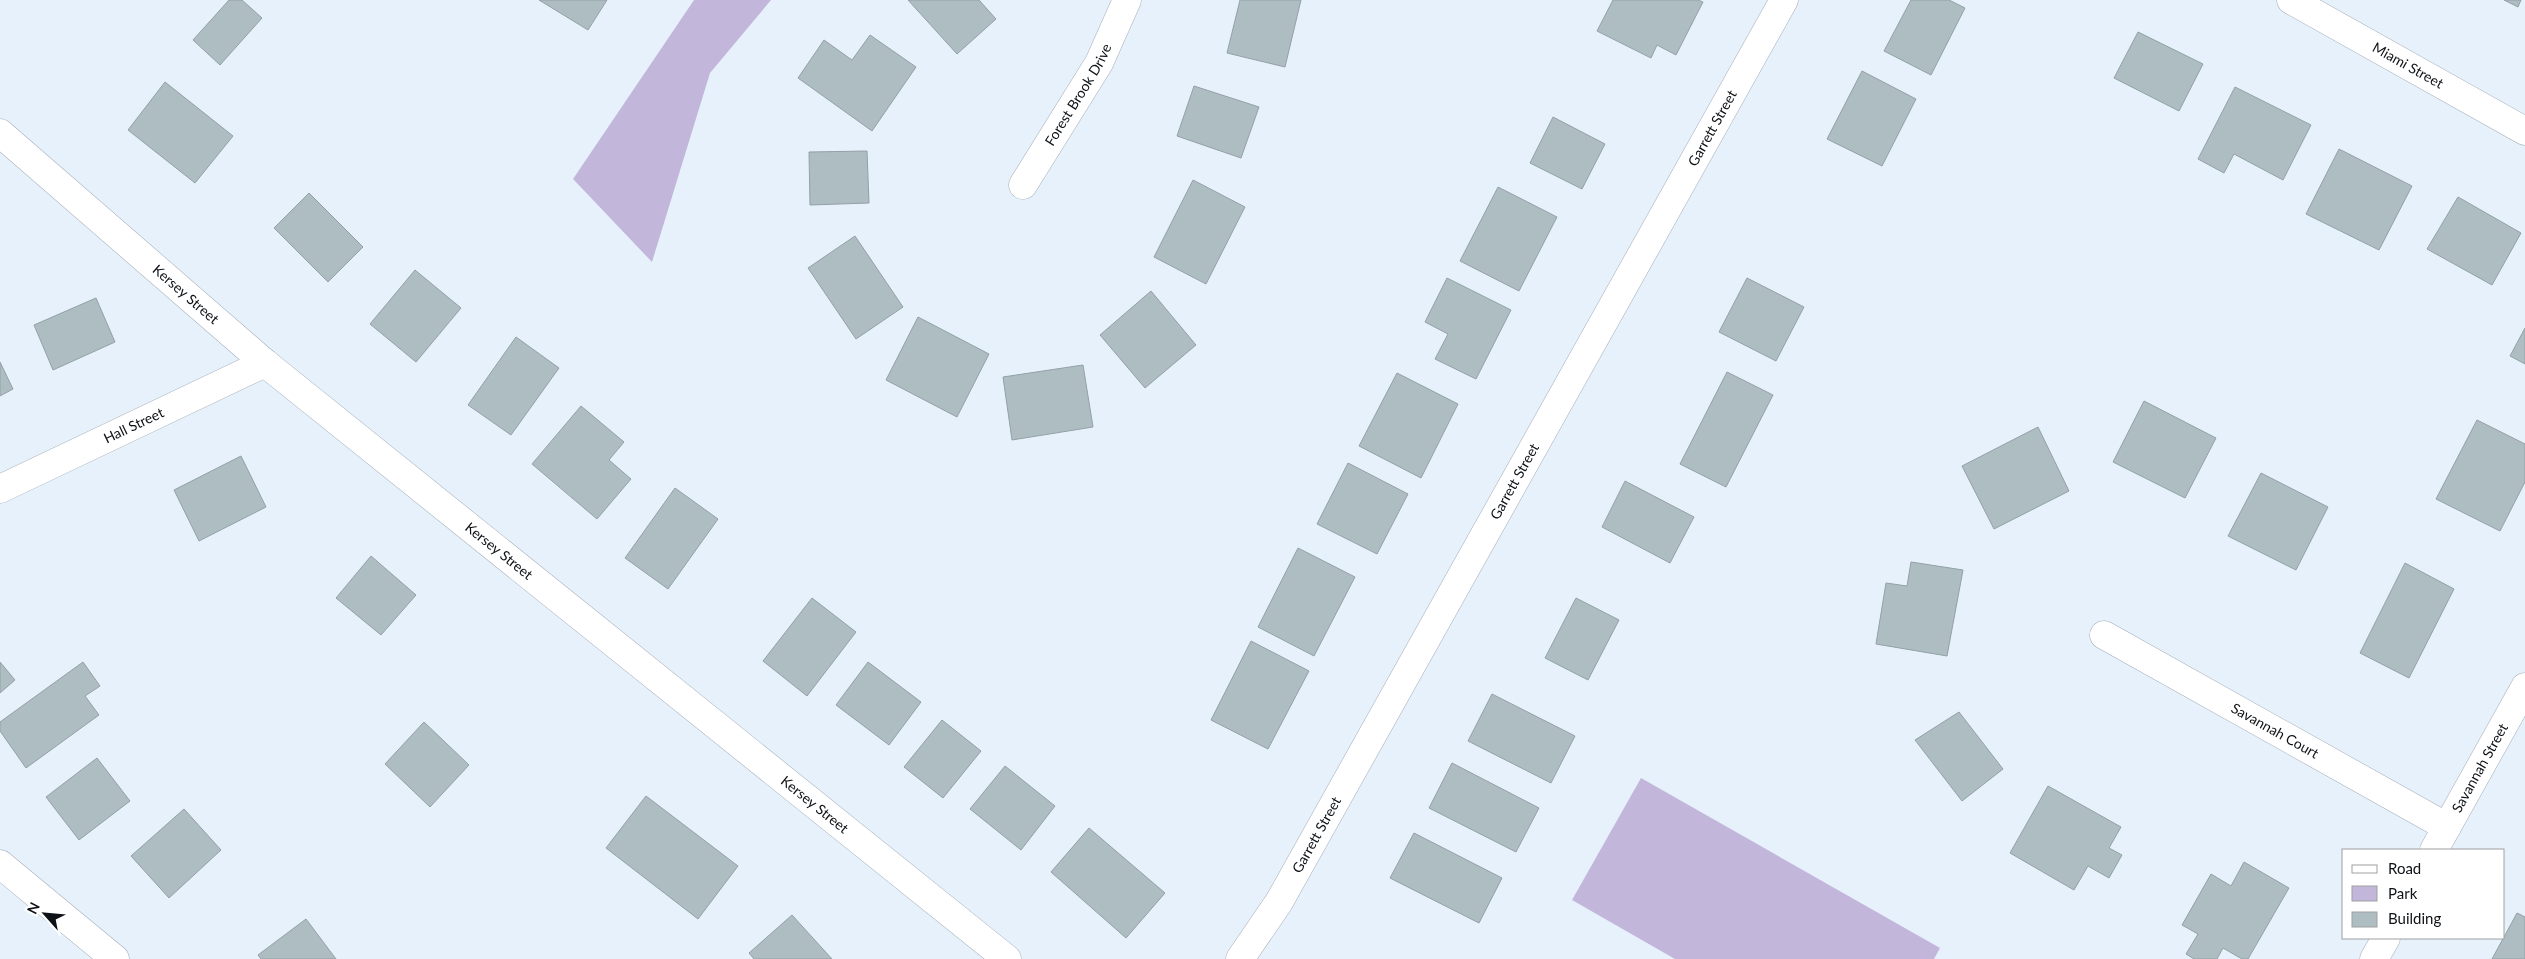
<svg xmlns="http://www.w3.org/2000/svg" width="2525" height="959" viewBox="0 0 2525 959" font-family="Lato,sans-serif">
	<rect width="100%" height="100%" fill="#e7f1fb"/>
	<g fill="#c2b6db">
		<path d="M694,0h77l-61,73 -58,189 -79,-83z"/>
		<path d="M1641,778l299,170 -6,11h-259l-103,-59z"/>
	</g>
	<g fill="#aebdc2" stroke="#92a1a6">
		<path d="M229,0h13l20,18 -42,47 -27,-25z"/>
		<path d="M539,0h68l-19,30z"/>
		<path d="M908,0h71l17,19 -39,35z"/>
		<path d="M1240,0h61l-16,67 -58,-14z"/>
		<path d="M1613,0h85l5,2 -27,53 -19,-10 -6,13 -54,-27z"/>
		<path d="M1911,0h38l16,8 -34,67 -47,-24z"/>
		<path d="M2504,0h17l-3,7z"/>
		<path d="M2138,32l65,32 -24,47 -65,-33z"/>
		<path d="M870,35l46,32 -44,64 -74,-53 26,-38 28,20z"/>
		<path d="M1862,71l54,28 -34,67 -55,-27z"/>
		<path d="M165,82l68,54 -38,47 -67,-53z"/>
		<path d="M1194,86l65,21 -18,51 -64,-22z"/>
		<path d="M2235,87l76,38 -28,55 -49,-26 -10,19 -26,-14z"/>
		<path d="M1553,117l52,27 -23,45 -52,-26z"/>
		<path d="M2339,149l73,37 -33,64 -73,-36z"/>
		<path d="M867,151l2,52 -59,2 -1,-53z"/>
		<path d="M1193,180l52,27 -39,77 -52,-27z"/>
		<path d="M1498,187l59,30 -38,74 -59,-30z"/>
		<path d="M309,193l54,54 -35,35 -54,-54z"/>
		<path d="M2458,197l63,36 -29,52 -65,-36z"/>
		<path d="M855,236l48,71 -47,32 -48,-71z"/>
		<path d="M415,270l46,38 -45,54 -46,-38z"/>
		<path d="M1447,278l64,32 -35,69 -41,-20 13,-25 -23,-12z"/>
		<path d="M1747,278l57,29 -28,54 -57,-29z"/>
		<path d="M1151,291l45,54 -51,43 -45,-53z"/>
		<path d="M96,298l19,44 -62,28 -19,-45z"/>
		<path d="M918,317l71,37 -32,63 -71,-37z"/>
		<path d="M2525,328v36l-15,-8z"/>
		<path d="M516,337l43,31 -48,67 -43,-30z"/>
		<path d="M0,362l13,27 -13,7z"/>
		<path d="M1083,365l10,62 -81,13 -9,-63z"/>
		<path d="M1727,372l46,23 -47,92 -46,-23z"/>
		<path d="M1397,373l61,31 -37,74 -62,-32z"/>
		<path d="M2144,401l72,37 -31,60 -72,-36z"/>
		<path d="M581,406l43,36 -15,18 22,19 -34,40 -65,-55z"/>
		<path d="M2477,420l48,24v38l-25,49 -64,-32z"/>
		<path d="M2038,427l31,64 -75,38 -32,-63z"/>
		<path d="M241,456l25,51 -67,34 -25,-51z"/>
		<path d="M1348,463l60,31 -31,60 -60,-30z"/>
		<path d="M2261,473l67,34 -32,63 -68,-34z"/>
		<path d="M1625,481l69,36 -24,46 -68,-36z"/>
		<path d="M675,488l43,31 -50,70 -43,-31z"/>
		<path d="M1298,548l57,29 -41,79 -56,-29z"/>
		<path d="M371,556l45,39 -35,40 -45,-37z"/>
		<path d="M1911,562l52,8 -16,86 -71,-12 10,-61 21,3z"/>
		<path d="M2405,563l49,26 -45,89 -49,-25z"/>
		<path d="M812,598l44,34 -49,64 -44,-35z"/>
		<path d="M1576,598l43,22 -31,60 -43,-22z"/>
		<path d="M1251,641l58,30 -41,78 -57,-29z"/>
		<path d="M0,662l15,18 -15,13z"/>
		<path d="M83,662l17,24 -15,10 14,19 -73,53 -26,-37v-9z"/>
		<path d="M868,662l53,40 -32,43 -53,-40z"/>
		<path d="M1492,694l83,42 -24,47 -83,-42z"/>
		<path d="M1959,712l44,57 -41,32 -47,-61z"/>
		<path d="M942,720l39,31 -38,47 -39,-31z"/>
		<path d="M424,722l45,43 -39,42 -45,-43z"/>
		<path d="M97,758l33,43 -51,39 -33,-43z"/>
		<path d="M1452,763l87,45 -23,44 -87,-44z"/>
		<path d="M1005,766l50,40 -34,44 -51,-41z"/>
		<path d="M2048,786l73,41 -12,21 13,7 -13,23 -21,-12 -14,24 -64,-37z"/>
		<path d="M646,796l92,70 -40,53 -92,-71z"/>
		<path d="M184,809l37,41 -52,48 -38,-42z"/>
		<path d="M1089,828l76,65 -39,45 -75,-66z"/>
		<path d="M1414,833l88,45 -23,45 -89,-45z"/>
		<path d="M2244,862l45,26 -41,71h-6l-19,-11 -6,11h-23l-8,-5 12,-20 -16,-9 29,-51 20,12z"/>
		<path d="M2517,913l8,4v42h-33z"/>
		<path d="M792,915l40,44h-78l-5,-6z"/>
		<path d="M306,919l30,40h-75l-3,-4z"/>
	</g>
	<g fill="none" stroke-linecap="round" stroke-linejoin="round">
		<g stroke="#a4aeb8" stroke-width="29">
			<g id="minor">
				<path id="s1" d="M2291,0l234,131"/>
				<path id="s2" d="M0,133l265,230 742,596"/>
				<path id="s3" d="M1023,185l76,-122 28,-63"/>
				<path id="s4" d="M0,489l265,-126"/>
				<path id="s5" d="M2104,635l343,192"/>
				<path id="s6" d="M2434,850l91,-163"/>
				<path d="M0,864l115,95"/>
				<path id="s7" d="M1240,959l39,-57 505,-902"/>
				<path d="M2374,959l12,-21"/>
			</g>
		</g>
		<use href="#minor" stroke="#fff" stroke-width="28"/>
	</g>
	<g text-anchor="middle" stroke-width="5" stroke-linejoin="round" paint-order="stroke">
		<g font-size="14" fill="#0e1115" stroke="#fff">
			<text dy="5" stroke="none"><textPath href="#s1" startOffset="134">Miami Street</textPath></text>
			<text dy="5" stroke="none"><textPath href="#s3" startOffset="106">Forest Brook Drive</textPath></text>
			<text dy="5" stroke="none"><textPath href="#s7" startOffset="956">Garrett Street</textPath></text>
			<text dy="5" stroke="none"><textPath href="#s2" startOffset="246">Kersey Street</textPath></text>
			<text dy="5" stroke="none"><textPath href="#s4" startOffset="148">Hall Street</textPath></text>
			<text dy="5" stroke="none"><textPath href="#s7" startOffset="551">Garrett Street</textPath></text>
			<text dy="5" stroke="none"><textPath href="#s2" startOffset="651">Kersey Street</textPath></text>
			<text dy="5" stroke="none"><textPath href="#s5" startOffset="196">Savannah Court</textPath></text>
			<text dy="5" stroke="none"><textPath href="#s6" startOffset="94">Savannah Street</textPath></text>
			<text dy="5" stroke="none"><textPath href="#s2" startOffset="1056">Kersey Street</textPath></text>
			<text dy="5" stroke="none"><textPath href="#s7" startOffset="146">Garrett Street</textPath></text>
		</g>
	</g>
	<rect x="2342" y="849" width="162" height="90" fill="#ffffff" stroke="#9fa0a1"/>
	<rect x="2352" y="865" width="25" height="8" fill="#ffffff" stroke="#9fa0a1"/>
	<text x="2388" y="874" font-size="15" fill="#0e1115">Road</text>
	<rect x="2352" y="886" width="25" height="15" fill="#c2b6db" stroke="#9fa0a1"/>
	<text x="2388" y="899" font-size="15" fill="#0e1115">Park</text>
	<rect x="2352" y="912" width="25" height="15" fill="#aebdc2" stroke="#9fa0a1"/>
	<text x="2388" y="924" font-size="15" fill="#0e1115">Building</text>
	<g transform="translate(45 914) rotate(297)" stroke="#ffffff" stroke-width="4" paint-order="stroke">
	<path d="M0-4L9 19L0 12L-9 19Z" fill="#0e1115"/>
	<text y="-8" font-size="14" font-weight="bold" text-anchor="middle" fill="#0e1115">N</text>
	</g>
</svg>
